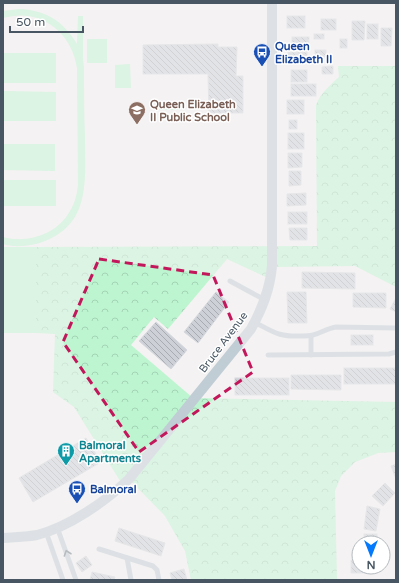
<svg xmlns="http://www.w3.org/2000/svg" width="399" height="583" viewBox="0 0 399 583" font-family="'Varela Round',sans-serif">
	<defs>
		<pattern id="forest-crowns" width="20" height="18" patternUnits="userSpaceOnUse"><rect width="20" height="18" fill="#bdf5d0"/><path d="M2 6a3 3 0 1 1 6 0M12 15a3 3 0 1 1 6 0" fill="none" stroke="#a4d4b5"/></pattern>
		<pattern id="building-back-hatch" width="6" height="6" patternUnits="userSpaceOnUse"><rect width="6" height="6" fill="#cdd1d7"/><path d="M-1 5l2 2M0 0l6 6M5-1l2 2" fill="none" stroke="#a8acb2"/></pattern>
	</defs>
	<rect width="100%" height="100%" fill="#f4f2f2"/>
	<g fill="#bdf5d0">
		<path d="M19,9c27,1 44,12 58,35l1,-28h5v43l1,9c0,23 0,47 1,70 0,41 6,85 -40,103 -13,5 -29,7 -42,3v-7c24,7 55,-3 67,-26 5,-8 7,-17 8,-26l-1,-117c-5,-36 -37,-61 -74,-50v-7z"/>
		<rect x="87" y="39" width="20" height="24"/>
		<rect x="3" y="53" width="53" height="30"/>
		<path d="M130,64l1,24h-16v-23z"/>
		<path d="M3,91l53,1v29h-53z"/>
		<path d="M179,102v8h-23v-7z"/>
		<path d="M3,144h52v27l-52,-1z"/>
		<rect x="3" y="180" width="53" height="26"/>
		<rect x="3" y="247" width="33" height="86"/>
	</g>
	<path fill="url(#forest-crowns)" d="M338,66h58v221l-41,-21 -83,1 -2,12 -43,-20 -59,70 -14,-12 -23,28 62,53 203,4v50l-18,1 -23,9 -14,14 -6,15 2,89h-146l-6,-29 -20,-35 -37,-38 -6,6 -48,-77 -21,-15 2,-58 -19,-1v-86l281,-1 -1,-141c4,-11 14,-20 23,-28z"/>
	<g fill="url(#building-back-hatch)" stroke="#d5d8de">
		<rect x="287" y="16" width="18" height="12"/>
		<rect x="321" y="19" width="15" height="11"/>
		<path d="M352,21h13l-1,19h-12z"/>
		<rect x="367" y="24" width="11" height="15"/>
		<path d="M381,28h11l-1,18h-10z"/>
		<rect x="314" y="34" width="10" height="5"/>
		<rect x="292" y="37" width="17" height="10"/>
		<rect x="340" y="39" width="7" height="9"/>
		<path d="M218,44v3h19l-1,29h7v37h-34l-1,-39h-65v-29z"/>
		<rect x="315" y="50" width="11" height="7"/>
		<rect x="288" y="52" width="19" height="11"/>
		<path d="M333,66v8h-11v-7z"/>
		<rect x="291" y="70" width="16" height="12"/>
		<rect x="291" y="84" width="25" height="12"/>
		<rect x="287" y="100" width="17" height="14"/>
		<rect x="289" y="120" width="8" height="9"/>
		<rect x="288" y="133" width="16" height="16"/>
		<path d="M288,153h14v14l-14,1z"/>
		<path d="M289,171h12v14l-12,1z"/>
		<path d="M306,193v12l-19,1v-12z"/>
		<rect x="288" y="212" width="19" height="12"/>
		<path d="M289,228h18v12h-17z"/>
		<path d="M302,272l53,1v16l-53,-1z"/>
		<path d="M216,292l13,10 -31,41 -14,-11z"/>
		<path d="M287,292h19l1,31h-19z"/>
		<path d="M353,293h33v15l-33,-1z"/>
		<path d="M396,298v14l-6,-3z"/>
		<path d="M156,322l31,28 -16,19 -32,-28z"/>
		<rect x="351" y="335" width="22" height="10"/>
		<rect x="344" y="368" width="52" height="16"/>
		<path d="M291,375h50v15l-50,-1z"/>
		<rect x="235" y="378" width="54" height="17"/>
		<path d="M86,438l15,24 -68,40 -14,-24z"/>
		<path d="M396,464v15l-5,-13z"/>
		<path d="M385,483l10,10 -12,13 -11,-10z"/>
		<path d="M367,506l13,3 -4,22 -12,-2z"/>
		<path d="M119,528l46,15 -4,13 -46,-15z"/>
		<rect x="364" y="534" width="13" height="9"/>
		<path d="M86,556l6,9 -10,7 -6,-9z"/>
		<path d="M351,560h8v7h15v6h-23z"/>
		<path d="M184,569l3,11h-15l-2,-7z"/>
		<path d="M92,572l23,5 -1,3h-24z"/>
	</g>
	<g fill="none" stroke-linecap="round" stroke-linejoin="round">
		<g stroke="#c1cdd5" stroke-width="5">
			<path d="M230,281l35,19"/>
			<path d="M254,322c20,10 24,15 47,14 4,0 8,0 12,-1 8,-2 15,-7 23,-8l60,1"/>
			<path d="M311,336v19"/>
			<path d="M268,355l121,-1 7,-2"/>
			<path d="M57,527l19,53"/>
			<path d="M46,532l17,48"/>
			<path d="M99,549l54,17 4,4 2,10"/>
			<path d="M127,558l4,22"/>
		</g>
		<path stroke="#c1cdd5" stroke-width="10" d="M3,538c11,-1 23,-1 34,-3 32,-8 69,-34 92,-56l122,-150c11,-20 19,-39 21,-63v-263"/>
	</g>
	<defs><path id="oneway-chevron" d="M-2-3.5L2.5 0L-2 3.5" fill="none" stroke-width="1.6" stroke-linecap="round" stroke-linejoin="round"/></defs>
	<use stroke="#6c7a84" href="#oneway-chevron" transform="translate(67 553) rotate(-109)"/>
	<path d="M0 0H399V583H0ZM99,259l114,16 40,97 -114,80 -76,-110z" fill="#f4f2f2" fill-opacity=".55" fill-rule="evenodd"/>
	<path fill="none" stroke="#c2185b" stroke-width="3" stroke-dasharray="8 5" stroke-linejoin="round" d="M99,259l114,16 40,97 -114,80 -76,-110z"/>
	<defs>
		<g id="bus-pin" transform="scale(0.9)"><path d="M0 17L-7.5 6A9.5 9.5 0 1 1 7.5 6Z" fill="#1a4fb4" stroke="#fff"/><path d="M-5-6H5V4H4V6H2V4H-2V6H-4V4H-5ZM-3.5-4V0h7V-4ZM-3.5 1.2v1.5H-2V1.2ZM2 1.2v1.5H3.5V1.2Z" fill="#fff"/></g>
		<g id="school-pin" transform="scale(0.9)"><path d="M0 17L-7.5 6A9.5 9.5 0 1 1 7.5 6Z" fill="#8d6e63" stroke="#fff"/><path d="M0-5L7-2L0 1L-7-2ZM-4 1L0 2.5L4 1V4Q0 6-4 4Z" fill="#fff"/></g>
		<g id="building-pin" transform="scale(0.9)"><path d="M0 17L-7.5 6A9.5 9.5 0 1 1 7.5 6Z" fill="#0f9aa8" stroke="#fff"/><path d="M-4-6H4V6H1V3H-1V6H-4ZM-2.5-4.3h1.7v1.8h-1.7ZM.8-4.3h1.7v1.8H.8ZM-2.5-1h1.7V.8h-1.7ZM.8-1h1.7V.8H.8Z" fill="#fff"/></g>
	</defs>
	<g fill-rule="evenodd">
		<use href="#bus-pin" x="262" y="52"/>
		<use href="#school-pin" x="137" y="110"/>
		<use href="#building-pin" x="66" y="451"/>
		<use href="#bus-pin" x="77" y="489"/>
	</g>
	<g text-anchor="middle" stroke-width="3" stroke-linejoin="round" paint-order="stroke">
		<g font-size="11" font-weight="bold" fill="#164399" stroke="#fff" text-anchor="start">
			<text x="275" y="50">Queen<tspan x="275" dy="13">Elizabeth II</tspan></text>
			<text x="90" y="493">Balmoral</text>
		</g>
		<g font-size="11" font-weight="bold" fill="#785e54" stroke="#fff" text-anchor="start">
			<text x="150" y="108">Queen Elizabeth<tspan x="150" dy="13">II Public School</tspan></text>
		</g>
		<g font-size="11" fill="#475662" stroke="#fff">
			<text transform="translate(223 342) rotate(-53)" y="4">Bruce Avenue</text>
		</g>
		<g font-size="11" font-weight="bold" fill="#0d838f" stroke="#fff" text-anchor="start">
			<text x="79" y="449">Balmoral<tspan x="79" dy="13">Apartments</tspan></text>
		</g>
	</g>
	<rect width="399" height="583" fill="none" stroke="#475662" stroke-width="8"/>
	<g transform="translate(371 555) rotate(180)"><circle r="19" fill="#ffffff" stroke="#b5bbc0"/>
	<path d="M0-3L7 15L0 10L-7 15Z" fill="#0579fb"/>
	<text y="-6" font-size="11" font-weight="bold" text-anchor="middle" fill="#475662">N</text>
	</g>
	<path d="M10 26v6h73v-6" fill="none" stroke="#475662" stroke-width="2"/>
	<text x="16" y="26" font-size="12" fill="#475662" stroke="#ffffff" stroke-width="3" paint-order="stroke">50 m</text>
</svg>
